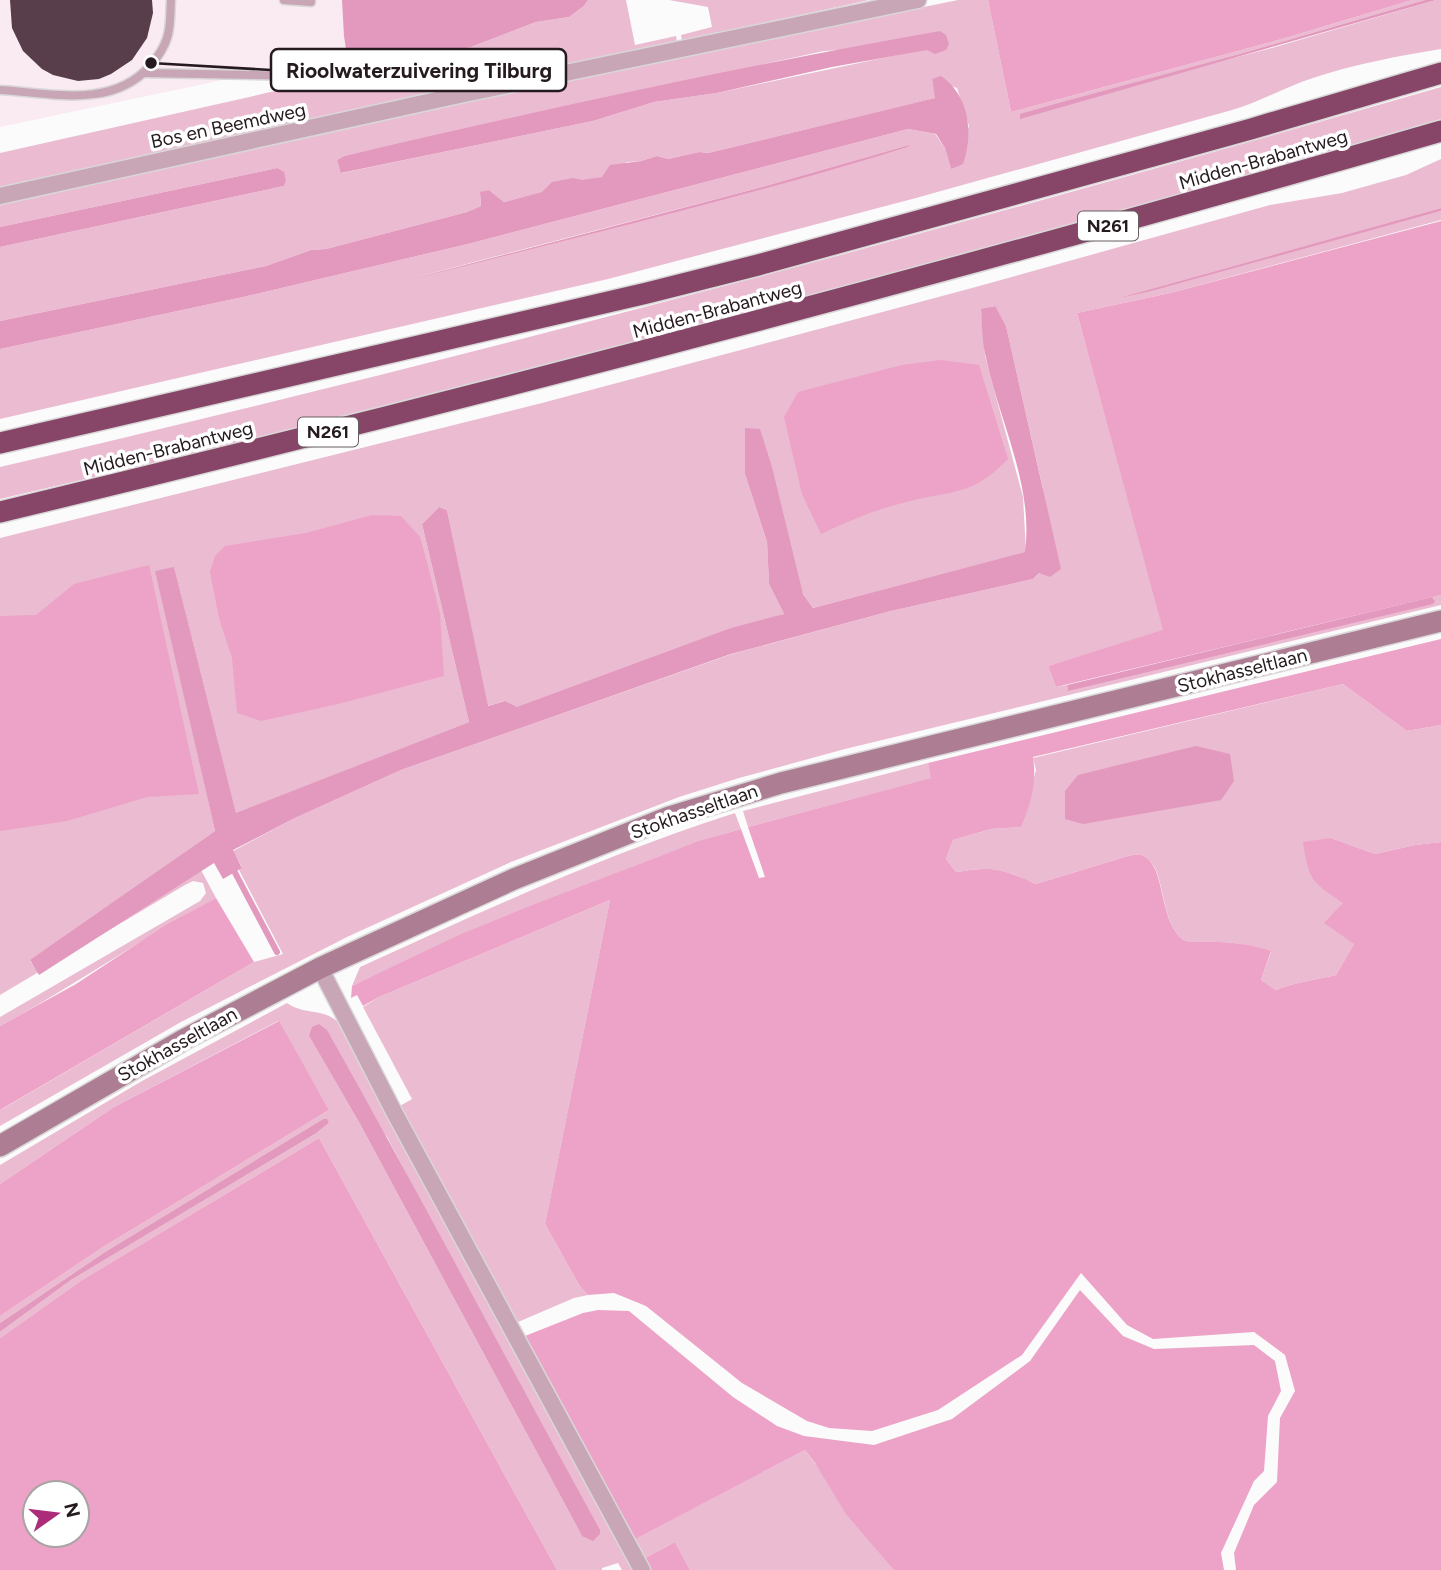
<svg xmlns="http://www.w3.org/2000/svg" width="1441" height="1570" viewBox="0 0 1441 1570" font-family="Figtree,sans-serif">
	<rect width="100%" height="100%" fill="#fbfbfb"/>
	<path fill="#faeaf1" d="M0,0h602l-602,127z"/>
	<g fill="#ebbbd1" fill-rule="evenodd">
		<path d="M588,0h38l9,45 41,-9 1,6 -677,148v-37l471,-106 65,-25 33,-5 15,-11z"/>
		<path d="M669,0h200l-187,41 -1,-6 31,-8 -4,-20z"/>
		<path d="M958,0h30l23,112 271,-73 130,-39h13l-182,53 -223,61 248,-65 168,-49h5v49c-43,7 -86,15 -128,29 -28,9 -53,24 -81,32l-316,88 -308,81 -608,140v-70l243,-52 225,-53 440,-115 27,5 10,14 6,21 18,-43 -12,-38 -25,-8 4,18 -228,55 -9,-1 -31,7 -11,-3 -16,5 -14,1 -25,15 -98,25 -15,-12 -9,3 1,13 -14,6 -141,37 -15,1 -45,16 -266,55v-74l284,-61 2,-5 -9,-13 -277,59v-25l341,-76zM949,44l-232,49 -63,9 -61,19 -251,52 -5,-13 7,-4 480,-105zM909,145l1,1 -2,1 -169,48 -334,85 357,-93z"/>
		<path d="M1441,87v32c-477,139 -957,268 -1441,380v-32c484,-113 964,-242 1441,-380z"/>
		<path d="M1441,159v49l-307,86 307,-83v9l-271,73 -93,20 87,318 -116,35 8,21 11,-2 1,5 366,-88v-3l-3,-2 10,-2v10l-596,144 -106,29 -60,19 -168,65 -164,75 -166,85 -181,104v-16l4,-2 250,-146 29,-8 -44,-84 3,-3 -9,-16 62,-33 106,-48 331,-116 159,-43 142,-32 6,-6 4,-84 -37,-163 -12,-20 -13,4 4,46 38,141 3,55 -213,56 -10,-14 -58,-120 22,68 2,42 15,30 -267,94 -12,-7 -18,5 -40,-196 -8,-3 -17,17 47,198 -233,92 -62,-246 -18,3 59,260 -185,130 6,8 165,-99 15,28c-74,40 -142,88 -216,128v-9l200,-116 6,-8 -3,-10 -10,-2 -8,4 -185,110v-457l542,-135 430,-115 298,-83 72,-12 64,-18z"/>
		<path d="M1343,684l64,47 34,-6v117l-26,3 -40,9 -44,-16 12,65 11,41 -18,31c-20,5 -41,7 -60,15l-15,-10 10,-28c-23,-8 -45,-11 -69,-10 -7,0 -15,1 -21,-4 -22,-19 -15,-72 -37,-82 -5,-2 -11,-1 -16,0l-92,28c-34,-16 -43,-18 -80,-12l-10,-13 7,-19 38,-11 30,-2 15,-57 -3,-12z"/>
		<path d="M928,763l4,15 -184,49 -5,-16z"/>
		<path d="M735,813l6,16c-47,13 -91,31 -137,49 -85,33 -169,69 -252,108l8,-19c123,-56 246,-113 375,-154z"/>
		<path d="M610,900l-65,324 34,61 9,10 -14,3 -56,24 116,217 171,-89 89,120h-204l-15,-28 -30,16 6,12h-4l-249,-463 14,-8 -49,-92 16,-10z"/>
		<path d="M287,1003c16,12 36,5 51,19l299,548h-15l-4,-7 -16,5v2h-45l-238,-432 -237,142 -82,58v-6l71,-52 244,-146 14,-11 -6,-4 -218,133 -105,71v-7l103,-69 226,-137 -51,-89 -164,86 -114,77v-19l142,-84zM309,1036l78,101 66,126 129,273 -222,-412z"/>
	</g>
	<g fill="#eda2c7" fill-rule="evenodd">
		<path d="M988,0h424l-130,39 -271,73z"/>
		<path d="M1441,221v374l-385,92 -8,-21 115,-36 -86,-317 93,-20z"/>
		<path d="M941,360l38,5 29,94c-37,38 -56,31 -102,43 -29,7 -58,19 -85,32l-19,-40 -18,-77 14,-25 104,-27z"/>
		<path d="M372,515l29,1 19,21 8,29 12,48 4,62 -106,28 -77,17 -24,-8 -5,-55 -13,-40 -9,-46 5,-16 10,-10 81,-13z"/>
		<path d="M149,565l50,229 -52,3 -80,24 -67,10v-215l36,-1 38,-31z"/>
		<path d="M1441,639v86l-34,6 -64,-47 -310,73c4,26 -2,46 -12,70l-30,2 -38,11 -7,19 10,13c38,-6 45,-4 80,12l92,-28c5,-1 12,-2 16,0 21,10 15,63 37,82 6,5 14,4 21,4 24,-1 46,2 69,9l-10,29 15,10c19,-8 40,-10 60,-15l18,-31 -30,-21 19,-20c-32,-22 -34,-22 -40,-61l28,-4 44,16 40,-9 26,-3v728h-205l-2,-17 20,-48 23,-23 3,-64 15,-27 -10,-36 -31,-23 -101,7 -26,-14 -46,-52 -59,82 -84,55 -66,21 -43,-3 -22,-7 -65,-38 -96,-77 -32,-13 -26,2 -9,-10 -34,-61 65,-324 -231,97 -16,9 -6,-11 -6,3 1,-12 107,-51 71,-29 169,-65 42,-12 18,49 6,-1 -17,-50 183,-49 -3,-15z"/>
		<path d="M216,898l38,64 -254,148v-84l76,-42 90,-59z"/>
		<path d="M279,1021l50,89 -226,137 -103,69v-132l114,-77z"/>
		<path d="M319,1138l238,432h-557v-232l82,-58zM77,1493v42h-42v-42z"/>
		<path d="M1080,1290l43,46 31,13 100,-4 21,16 6,30 -13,25 -4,55 -10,10 -33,72 3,17h-330l-48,-56 -31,-51 -10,-13 -170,89 -110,-203 58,-23 15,-3 31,1 104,86 44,29 27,10 70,9 78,-26 78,-58z"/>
		<path d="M675,1542l15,28h-39l-6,-12z"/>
	</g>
	<g fill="#e399bd">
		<path d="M342,0h246l-4,6 -15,11 -33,5 -65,25 -121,29 -6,-40z"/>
		<path d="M1425,0h11l-416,119v-5l31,-9 192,-52z"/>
		<path d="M940,31l6,4 3,9 -3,6 -11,4 -8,-4 -95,17 -115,26 -63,9 -61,19 -252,52 -4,-13 7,-4c197,-46 396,-90 596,-125z"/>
		<path d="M941,76c28,19 33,57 22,88l-12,5 -6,-21 -9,-14 -28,-5 -440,115 -225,53 -243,52v-28l266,-55 45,-16 15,-1 141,-37 14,-6 -1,-14 9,-2 15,12 38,-10 10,-10 21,-4 9,2 20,-3 8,-12 31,-4 16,-5 11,3 31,-7 9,1 227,-55 -3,-19z"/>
		<path d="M909,145l1,1 -2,1c-165,51 -335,91 -503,134l357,-94z"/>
		<path d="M277,168l7,4 2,9 -2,5 -284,61v-20z"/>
		<path d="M1441,208v3l-290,80 -32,7z"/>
		<path d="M995,306l11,20 3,13 52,230 -11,8 -11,-4 -6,6 -142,32 -160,43 -330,116 -106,48 -62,32 9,18 -19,11 -9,-16 -175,112 -9,-15 185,-129 -60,-260 19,-4 62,246 233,-91 -47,-198 17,-17 8,3 41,196 17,-5 12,6 214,-79 53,-14 -15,-30 -2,-42 -22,-68v-46l15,1 12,38 31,127 10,14 212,-56c9,-66 -26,-132 -39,-194 -4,-16 -4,-33 -5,-49z"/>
		<path d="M1432,597l3,4 -2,3 -365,87 -1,-6z"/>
		<path d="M1196,746l34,8 4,27 -13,19 -138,24 -18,-5v-28l13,-16z"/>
		<path d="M319,1024l8,6c93,165 181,333 273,500v4l-7,7 -11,-5 -222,-412 -51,-88 3,-9z"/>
		<path d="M323,1119h4l2,4 -14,11 -244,146 -71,52v-9l105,-71z"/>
	</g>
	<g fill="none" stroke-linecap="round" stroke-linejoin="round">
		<path stroke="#e399bd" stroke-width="6" d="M232,867l45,85"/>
	</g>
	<path fill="#583e4a" d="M10,0h142l1,13 -6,25 -15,22 -21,14 -12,5 -21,2 -25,-6 -11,-6 -19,-18 -11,-23z"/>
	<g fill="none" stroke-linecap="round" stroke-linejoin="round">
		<g stroke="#d9d7d8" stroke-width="11">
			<g id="lane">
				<path d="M284,0l27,2"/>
				<path d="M143,73l164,3 26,-7"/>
				<path d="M0,90c51,3 112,19 150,-24 7,-8 14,-18 17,-28 4,-11 3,-26 4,-38"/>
			</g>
		</g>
		<g stroke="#d9d7d8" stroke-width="19">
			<g id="street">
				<path d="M0,196l464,-102 454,-94"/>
				<path d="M320,968l73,142 249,460"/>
			</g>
		</g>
		<g stroke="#d9d7d8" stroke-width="24">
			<path id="secondary" d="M0,1146l183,-106 137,-72 194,-89 155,-62 112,-34 660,-162"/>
		</g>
		<g stroke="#d9d7d8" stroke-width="24">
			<g id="highway">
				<path d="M0,443l647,-150 111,-28 493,-136 190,-56"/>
				<path d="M0,512c483,-116 964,-243 1441,-381"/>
			</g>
		</g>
		<use href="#lane" stroke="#c8a6b6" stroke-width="8"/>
		<use href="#street" stroke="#c8a6b6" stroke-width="16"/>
		<use href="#secondary" stroke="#ad7d94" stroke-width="21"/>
		<use href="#highway" stroke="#874567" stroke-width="21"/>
	</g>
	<g text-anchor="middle" stroke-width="7" stroke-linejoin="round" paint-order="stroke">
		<g fill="#fff" stroke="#665f62" stroke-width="2">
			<rect x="1078" y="211.5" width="60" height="29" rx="5"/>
			<rect x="298" y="417.5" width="60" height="29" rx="5"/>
		</g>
		<g font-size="18" font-weight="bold" fill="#251a1f">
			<text x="1108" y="232">N261</text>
			<text x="328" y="438">N261</text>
		</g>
		<g font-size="19" fill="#251a1f" stroke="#fff">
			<text transform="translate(228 125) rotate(-12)" y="7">Bos en Beemdweg</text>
			<text transform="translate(1263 159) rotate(-16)" y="7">Midden-Brabantweg</text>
			<text transform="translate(717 309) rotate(-15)" y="7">Midden-Brabantweg</text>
			<text transform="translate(168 448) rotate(-14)" y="7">Midden-Brabantweg</text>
			<text transform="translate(1242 670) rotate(-14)" y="7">Stokhasseltlaan</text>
			<text transform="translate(694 811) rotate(-19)" y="7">Stokhasseltlaan</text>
			<text transform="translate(177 1044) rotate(-29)" y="7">Stokhasseltlaan</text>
		</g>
	</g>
	<path fill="none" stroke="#251a1f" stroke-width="2.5" d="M151 63L271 70"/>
	<circle fill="#251a1f" stroke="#fff" stroke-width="2.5" cx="151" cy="63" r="7"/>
	<rect fill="#fff" stroke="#251a1f" stroke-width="2.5" x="271" y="49" width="295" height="42" rx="7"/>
	<g font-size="21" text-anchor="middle" font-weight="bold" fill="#251a1f">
		<text x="419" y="78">Rioolwaterzuivering Tilburg</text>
	</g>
	<g transform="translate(56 1514) rotate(76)"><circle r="33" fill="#ffffff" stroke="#a8a3a5" stroke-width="2"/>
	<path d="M0-5L12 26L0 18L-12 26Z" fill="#ad2c79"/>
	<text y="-10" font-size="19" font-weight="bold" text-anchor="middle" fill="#251a1f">N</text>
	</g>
</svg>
